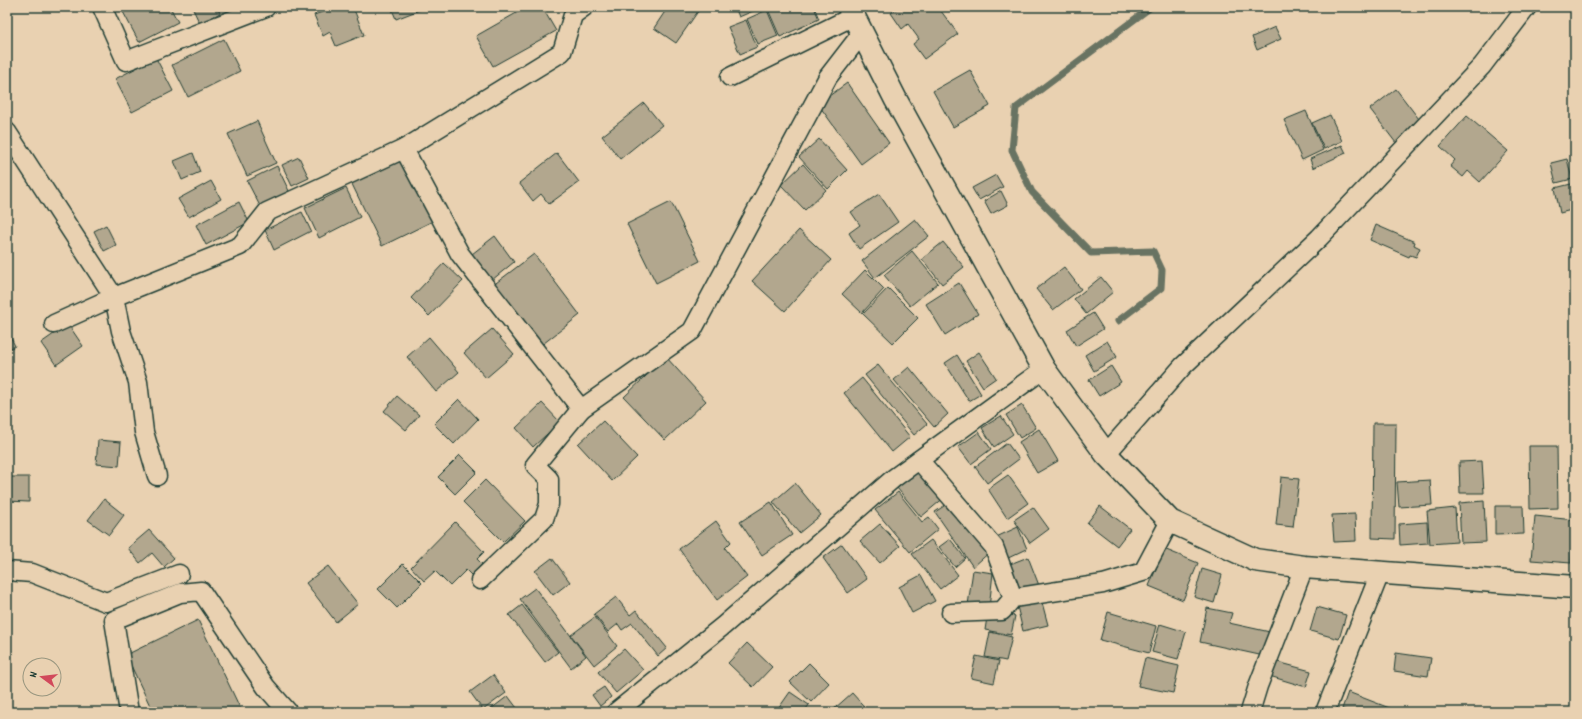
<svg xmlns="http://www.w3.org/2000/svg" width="1582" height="719" viewBox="0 0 1582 719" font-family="Dekko,sans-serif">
	<rect width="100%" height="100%" fill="#e9d1b1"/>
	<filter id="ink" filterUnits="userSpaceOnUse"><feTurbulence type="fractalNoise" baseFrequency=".025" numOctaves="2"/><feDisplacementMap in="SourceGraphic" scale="8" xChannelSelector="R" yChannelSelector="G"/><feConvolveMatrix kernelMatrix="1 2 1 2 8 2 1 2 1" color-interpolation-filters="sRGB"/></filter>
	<g filter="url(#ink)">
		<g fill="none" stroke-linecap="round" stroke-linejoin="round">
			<path stroke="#687362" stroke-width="7" d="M1118,321l43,-33 1,-18 -9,-19 -62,2 -59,-61 -20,-42 4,-42 135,-101"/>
		</g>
		<g fill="#b2a78e" stroke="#1f3d34">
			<path d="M170,7l8,15 -39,20 -18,-34z"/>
			<path d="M192,7h25l3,6 -20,11z"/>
			<path d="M336,7h17l11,28 -28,11 -6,-14 -7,4 -9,-21z"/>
			<path d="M391,7h36l-31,12z"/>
			<path d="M527,7h15l14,24 -63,35 -17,-30z"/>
			<path d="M668,7h33l-25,36 -22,-15z"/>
			<path d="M735,7h25v1l-21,9z"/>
			<path d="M767,7h47l5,12 -39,18z"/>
			<path d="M899,7h39l20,27 -34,25 -11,-15 6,-5 -11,-15 -6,5 -11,-16z"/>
			<path d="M767,10l11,26 -20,8 -11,-25z"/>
			<path d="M746,20l11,27 -17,7 -12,-27z"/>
			<path d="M1275,27l6,12 -24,11 -5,-13z"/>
			<path d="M224,39l16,32 -52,26 -16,-32z"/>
			<path d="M156,58l17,33 -41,21 -17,-33z"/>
			<path d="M970,70l20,36 -37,21 -20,-36z"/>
			<path d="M847,83l42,60 -28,21 -43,-60z"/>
			<path d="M1396,89l26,34 -26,20 -26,-34z"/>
			<path d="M644,103l18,22 -42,34 -18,-23z"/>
			<path d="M1306,111l17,39 -21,10 -18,-40z"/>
			<path d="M1330,115l12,26 -18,8 -12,-26z"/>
			<path d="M1467,116l41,35 -28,31 -12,-11 -5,6 -13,-11 5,-6 -15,-14z"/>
			<path d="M257,121l19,42 -29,13 -19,-42z"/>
			<path d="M819,139l28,31 -19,19 -29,-32z"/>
			<path d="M1342,145l4,8 -33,15 -3,-9z"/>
			<path d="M193,153l7,19 -18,8 -8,-19z"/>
			<path d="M557,153l22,29 -30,22 -8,-10 -8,7 -14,-18z"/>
			<path d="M403,154l32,66 -53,26 -32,-66z"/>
			<path d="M299,157l10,21 -17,8 -10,-21z"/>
			<path d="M1567,159l5,20 -16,4 -5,-20z"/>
			<path d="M803,164l23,26 -21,20 -24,-25z"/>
			<path d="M277,166l13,27 -29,15 -14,-27z"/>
			<path d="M996,175l7,12 -24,13 -7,-12z"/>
			<path d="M211,181l10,18 -32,18 -11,-18z"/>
			<path d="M1575,183v26l-15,4 -5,-25z"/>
			<path d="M346,188l14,29 -41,21 -14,-30z"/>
			<path d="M1001,191l7,14 -17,9 -7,-13z"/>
			<path d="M879,194l19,28 -39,27 -10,-16 11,-8 -9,-13z"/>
			<path d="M239,202l10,20 -43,23 -10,-20z"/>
			<path d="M671,202l29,59 -44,22 -29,-59z"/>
			<path d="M302,212l9,19 -37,19 -9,-20z"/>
			<path d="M915,219l14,17 -54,42 -13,-17z"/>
			<path d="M106,225l10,20 -12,6 -10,-20z"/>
			<path d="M1376,225l39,17 -1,3 6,3 -4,9 -6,-2 -1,2 -39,-17z"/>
			<path d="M799,230l32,30 -46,51 -33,-30z"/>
			<path d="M495,236l19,26 -22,18 -20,-26z"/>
			<path d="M943,242l21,25 -22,17 -20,-25z"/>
			<path d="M912,251l26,32 -28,23 -26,-31z"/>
			<path d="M534,254l46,61 -41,32 -47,-61z"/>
			<path d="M444,263l19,18 -34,35 -18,-18z"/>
			<path d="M1064,267l17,22 -28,21 -17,-21z"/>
			<path d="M865,270l19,19 -22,24 -20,-19z"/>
			<path d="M1101,277l12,15 -27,22 -12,-15z"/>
			<path d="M959,283l19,31 -33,21 -19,-31z"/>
			<path d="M888,288l30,30 -25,25 -30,-29z"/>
			<path d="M1093,313l10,16 -27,17 -9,-16z"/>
			<path d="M68,324l15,22 -27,19 -15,-22z"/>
			<path d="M492,329l22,25 -28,24 -22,-25z"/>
			<path d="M7,330l8,16 -8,4z"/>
			<path d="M429,337l30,35 -23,20 -29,-35z"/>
			<path d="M1107,341l10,16 -23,14 -9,-16z"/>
			<path d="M979,352l17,26 -13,9 -17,-26z"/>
			<path d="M957,355l24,39 -12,7 -24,-38z"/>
			<path d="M666,357l40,44 -41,39 -41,-43z"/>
			<path d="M878,365l49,59 -13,11 -49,-60z"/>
			<path d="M1111,366l10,16 -22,14 -10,-16z"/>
			<path d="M909,367l39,47 -14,13 -40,-47z"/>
			<path d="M862,378l48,59 -18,15 -48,-59z"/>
			<path d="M397,396l22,19 -13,15 -22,-19z"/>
			<path d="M459,399l19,20 -24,25 -20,-20z"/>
			<path d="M542,403l18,19 -27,25 -17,-19z"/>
			<path d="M1022,405l14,23 -16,10 -14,-23z"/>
			<path d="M1001,416l12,18 -19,13 -12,-19z"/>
			<path d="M603,421l34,36 -25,24 -34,-37z"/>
			<path d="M1373,423h23l-1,116 -23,-1z"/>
			<path d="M1039,429l19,32 -21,12 -18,-31z"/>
			<path d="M979,432l12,17 -20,15 -13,-17z"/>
			<path d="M98,440l23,2 -2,24 -23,-2z"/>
			<path d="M1007,443l12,16 -32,24 -12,-16z"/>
			<path d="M1529,446h28l1,62 -28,1z"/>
			<path d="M460,455l17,17 -22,22 -17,-17z"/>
			<path d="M1482,461l2,32h-24l-1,-31z"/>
			<path d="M922,468l23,29 -24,20 -24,-29z"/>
			<path d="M1008,475l20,28 -21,15 -19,-29z"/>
			<path d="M7,477h22v25l-22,-1z"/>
			<path d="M1281,477l18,2 -6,48 -17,-2z"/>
			<path d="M485,480l40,41 -22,21 -40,-40z"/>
			<path d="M1430,480l2,25 -33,2 -2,-25z"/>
			<path d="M795,483l26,32 -22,18 -26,-31z"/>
			<path d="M898,492l24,30 7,-5 9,12 -28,23 -35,-42z"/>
			<path d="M104,499l20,16 -15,20 -21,-15z"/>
			<path d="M953,500l39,50 -19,17 -38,-55z"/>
			<path d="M1484,501l2,41 -25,1 -2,-40z"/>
			<path d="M771,502l21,33 -30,20 -22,-33z"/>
			<path d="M1100,506l30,23 -13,17 -30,-23z"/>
			<path d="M1495,506h28l1,28 -29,1z"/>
			<path d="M1033,507l16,22 -19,14 -16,-23z"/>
			<path d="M1455,508l2,34 -27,2 -3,-33z"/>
			<path d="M1355,514l1,27 -22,1 -2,-27z"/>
			<path d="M1535,516l40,4 -4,43 -40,-3z"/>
			<path d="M716,521l15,21 -6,6 22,29 -30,23 -38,-51z"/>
			<path d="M455,522l29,30 -7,7 5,5 -11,11 -5,-5 -16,16 -15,-15 -11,10 -13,-14z"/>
			<path d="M1427,522l1,21 -28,2 -1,-21z"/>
			<path d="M880,524l20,22 -20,17 -20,-22z"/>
			<path d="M1018,527l9,22 -25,12 -10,-22z"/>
			<path d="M149,530l25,28 -10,9 -12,-14 -12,10 -12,-15z"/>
			<path d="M950,539l15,19 -10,9 -16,-20z"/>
			<path d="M931,540l27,35 -18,14 -28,-35z"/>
			<path d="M842,544l25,35 -19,14 -25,-35z"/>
			<path d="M1164,549l34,14 -15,37 -34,-14z"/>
			<path d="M1028,557l12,31 -24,9 -11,-31z"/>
			<path d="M552,558l18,24 -17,13 -18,-24z"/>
			<path d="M403,564l19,19 -25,25 -19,-19z"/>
			<path d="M328,566l30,38 -22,18 -30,-39z"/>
			<path d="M1202,569l20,6 -8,28 -20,-6z"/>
			<path d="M973,570l20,3 -4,35 -21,-3z"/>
			<path d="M921,575l14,26 -23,12 -13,-26z"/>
			<path d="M535,588l51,68 -15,12 -51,-69z"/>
			<path d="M1040,595l8,30 -25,6 -7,-29z"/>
			<path d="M616,597l14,18 6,-5 31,38 -9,8 -26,-33 -10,7 -4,-6 -10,8 -14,-18z"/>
			<path d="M522,605l36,47 -13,10 -36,-47z"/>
			<path d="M1317,607l29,8 -7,24 -29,-8z"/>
			<path d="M1207,608l25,5 -3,10 41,9 -6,24 -64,-14z"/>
			<path d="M988,611l27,5 -4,19 -26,-5z"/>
			<path d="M1108,612l48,14 -7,27 -49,-13z"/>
			<path d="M595,617l22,29 -23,19 -23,-30z"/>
			<path d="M198,620l44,92h-89l-27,-57z"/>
			<path d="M1160,624l26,8 -8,27 -26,-7z"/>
			<path d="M990,632l22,5 -6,24 -21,-4z"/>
			<path d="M747,643l25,24 -19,20 -25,-24z"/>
			<path d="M624,649l19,21 -27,23 -18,-21z"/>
			<path d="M1396,653l35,5 -3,18 -34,-5z"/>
			<path d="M976,656l23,5 -5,22 -23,-5z"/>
			<path d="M1145,658l34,8 -6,27 -35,-7z"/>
			<path d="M1270,660l41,11 -5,16 -40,-12z"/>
			<path d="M809,663l20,20 -18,19 -21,-20z"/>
			<path d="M493,675l13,18 -23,17 -13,-18z"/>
			<path d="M604,687l7,10 -11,9 -8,-11z"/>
			<path d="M790,692l19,13 -5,7h-28z"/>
			<path d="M1348,692l44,17 -1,3h-40l-9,-3z"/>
			<path d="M852,693l17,19h-32l-3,-3z"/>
			<path d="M508,696l12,16h-33z"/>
		</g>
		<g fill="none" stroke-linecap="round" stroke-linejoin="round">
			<g stroke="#1f3d34" stroke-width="21">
				<g id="street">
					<path d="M102,7l24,54 140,-54"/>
					<path d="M730,77l124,-61"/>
					<path d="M7,132l107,165 126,-51 27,-34 137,-63 56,105 121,155 111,-78 136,-254 34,-44"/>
					<path d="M404,149l158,-97 11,-37 11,-8"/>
					<path d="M54,324l60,-27 7,34 17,51 6,50 13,44"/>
					<path d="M1106,454l77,-88 136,-128 163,-172 45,-59"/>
					<path d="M919,460l75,87 19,51"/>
					<path d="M7,571l25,2 74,29 73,-28"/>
					<path d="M480,580l64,-61 5,-15v-25l-14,-14 46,-56"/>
					<path d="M951,613l51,-2 11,-13 90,-14 40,-12 27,-51"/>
					<path d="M129,712l-15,-92 66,-27 21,-2 65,96 22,25"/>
					<path d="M616,712l107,-86 171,-148 150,-109"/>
					<path d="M1250,712l8,-26 46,-119"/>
					<path d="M1325,712l55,-139"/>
				</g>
			</g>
			<g stroke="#1f3d34" stroke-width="25">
				<path id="primary" d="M849,7l47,93 148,269 62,85 64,67 85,39 49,7 271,20"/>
			</g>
			<use href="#street" stroke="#e9d1b1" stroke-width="18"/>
			<use href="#primary" stroke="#e9d1b1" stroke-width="22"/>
		</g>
	</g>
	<rect width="1582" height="719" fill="none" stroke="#e9d1b1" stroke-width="24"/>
	<rect x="12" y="12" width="1558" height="695" fill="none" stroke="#1f3d34" stroke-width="1.5" filter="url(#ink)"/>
	<g transform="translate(42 677) rotate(285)"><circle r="19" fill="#e9d1b1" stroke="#98967f"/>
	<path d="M0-3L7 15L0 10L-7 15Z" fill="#d1495b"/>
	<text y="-6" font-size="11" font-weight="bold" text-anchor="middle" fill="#1f3d34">N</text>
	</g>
</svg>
